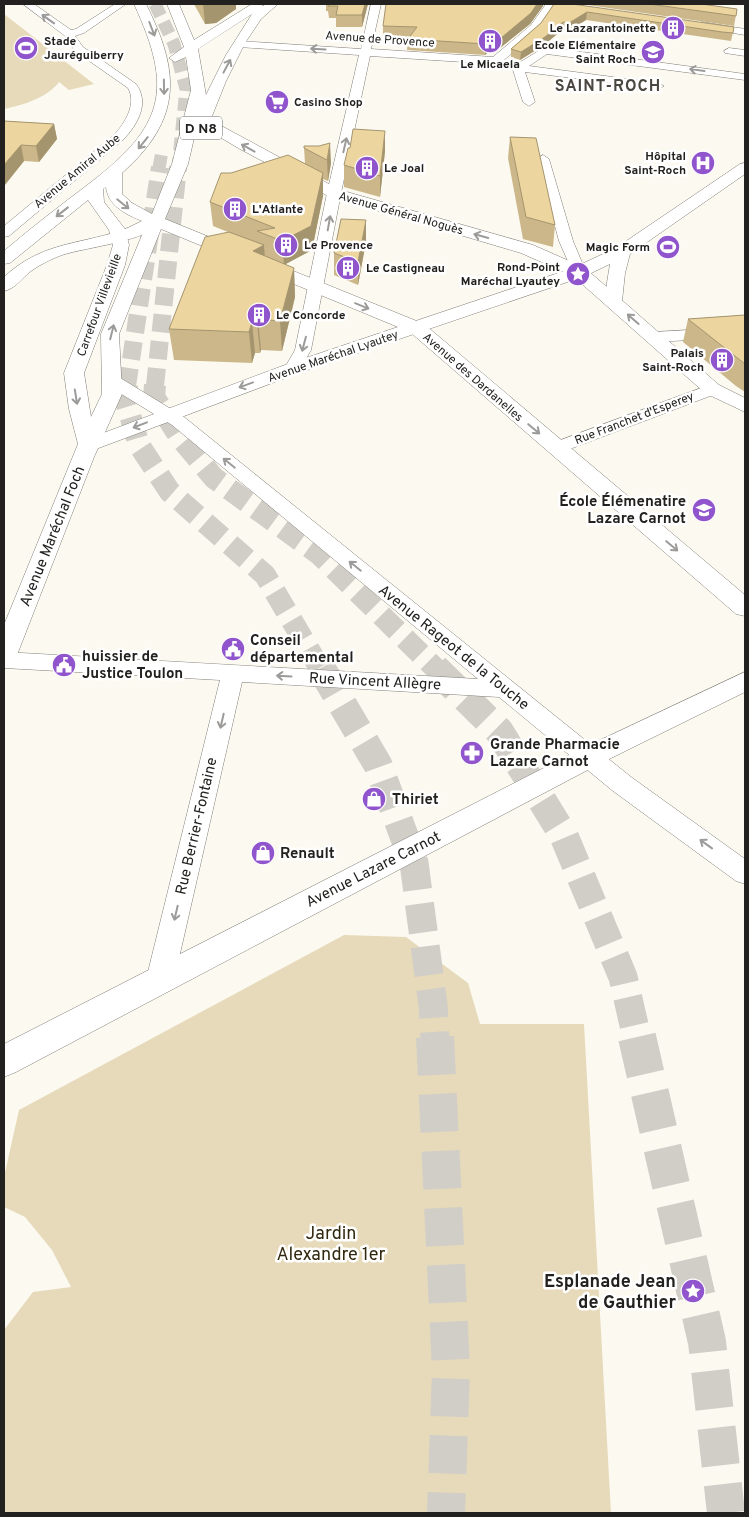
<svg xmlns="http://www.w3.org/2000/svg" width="749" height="1517" viewBox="0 0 749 1517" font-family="Overpass,sans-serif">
	<rect width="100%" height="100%" fill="#fcf9f1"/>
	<g fill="#e7daba">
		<path d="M4,15v-1l90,70 -25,6 -10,-8c-12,16 -36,23 -55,27z"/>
		<path d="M344,935l62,2 62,46 12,41h104l27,489h-607v-183l29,-38 38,-5 -19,-37 -27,-33 -21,-10v-30l15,-67z"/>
	</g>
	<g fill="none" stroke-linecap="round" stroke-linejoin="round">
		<g stroke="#d0cec7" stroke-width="13" stroke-dasharray="13 7" stroke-linecap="butt">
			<path d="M155,4l19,40 12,45 -8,79"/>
			<path d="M159,168l3,-17"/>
		</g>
		<g stroke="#d0cec7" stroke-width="18" stroke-dasharray="18 9" stroke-linecap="butt">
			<path d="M127,386l33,-219"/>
			<path d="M155,386l23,-219"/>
		</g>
		<g stroke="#d0cec7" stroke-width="22" stroke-dasharray="22 11" stroke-linecap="butt">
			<path d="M127,385l-1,17 13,43 31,47 95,83 56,95"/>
			<path d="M155,385l-1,12 25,39 35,42 105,76 118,116"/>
		</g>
		<g stroke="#d0cec7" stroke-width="29" stroke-dasharray="29 14" stroke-linecap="butt">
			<path d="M321,668l57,97 36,98 19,142 2,33"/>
			<path d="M435,668l64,63 65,105 59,141 14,61"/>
		</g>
		<g stroke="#d0cec7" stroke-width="38" stroke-dasharray="38 19" stroke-linecap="butt">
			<path d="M435,1037l16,333 -5,143"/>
			<path d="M637,1037l70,305 19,171"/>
		</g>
		<g stroke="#817e77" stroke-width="1">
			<g id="street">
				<path d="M23,4h11l37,26 5,-1 39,-25h11l-42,29 -9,3 8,11 53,37c14,19 2,40 -13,56l-114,96 -5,1v-11l110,-91c11,-12 23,-31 14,-47l-53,-37 -10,-15z"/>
				<path d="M371,4h10l-10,45 122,8 38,-32 15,-21h10l-17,25 -35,31 13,4 28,-17 200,27v6l-198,-26 -18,12 129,17 6,3 -6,3 -133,-17 10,30 -6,4 -6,-4 -10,-32 -18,-6 -125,-8 -29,137 -30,157 -13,23h-12l-2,-4 11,-19 32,-157 32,-138 -120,-8 -5,-3 5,-3 122,8z"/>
				<path d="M702,22l43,7v6l-47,-8 -1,-2z"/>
				<path d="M729,48l16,2v6l-20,-3 -1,-2z"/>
				<path d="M543,155l6,4 24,82 13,31 -2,3h-10l-15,-34 -22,-82z"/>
				<path d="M745,327v10l-91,5 -6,-2 -2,-3 2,-3 6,-2z"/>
				<path d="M111,375l6,1 67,41 447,360 114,82v25l-9,-3 -123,-90 -114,-94 -257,-15 -68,298 -4,9 -10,3 -10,-3 -4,-9 74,-300 -216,-12v-16l474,27 -306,-254 -67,-41 -2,-4 2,-4z"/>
				<path d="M712,384l6,1 3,4 -3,4 -156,59 -6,1 -6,-1 -3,-4 3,-4z"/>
			</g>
		</g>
		<g stroke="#817e77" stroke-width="1">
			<g id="secondary">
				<path d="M745,163v11l-115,80 -5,19 -3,28 -3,4 -6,1 -6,-1 -3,-4 6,-37 -25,12 -286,97 -203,76 -7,2 -7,-2 -3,-4 3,-4 203,-76 288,-97 43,-20 124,-84z"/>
				<path d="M155,216l6,2 2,3c-13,20 -77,26 -101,34 -11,4 -21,9 -31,16 -9,7 -16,18 -27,20v-14c37,-34 71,-32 116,-46 12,-4 23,-12 35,-15z"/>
				<path d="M745,672v20l-146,72 -583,308 -12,5v-33l575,-294z"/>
			</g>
		</g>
		<g stroke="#817e77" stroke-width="1">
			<path id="primary" d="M134,4h12c34,68 37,115 -24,169v21l10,9 20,11 20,-50 19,-74 -5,-33 -11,5 -6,-4 15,-11 -17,-43h12l15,36 58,-36h9l2,2 3,-2h12l-17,15 -16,24 -19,38 -14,35 4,7 124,67 193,55 52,23 134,117 26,13v14l-40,-19 -132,-117 -52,-23 -193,-57 -88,-47 -34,-20 -8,-8 -10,43 -23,55 259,105 321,271v21l-9,-2 -326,-282 -249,-103 -42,105 3,60 -28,63 -77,198 -4,6 -9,3v-39l74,-181 -9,-35 -5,-36 43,-108 6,-20 -4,-15 -21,-30 -78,63 -6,1v-13c28,-24 57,-46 86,-68 74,-57 84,-93 44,-179zM252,14l-26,41 -20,40 -8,-46zM106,187c2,21 24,29 41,36l-46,111 1,60 -11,23 -7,-44 41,-108 4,-20 -4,-16 -21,-27 -1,-13z"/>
		</g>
		<use href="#street" fill="#fff" fill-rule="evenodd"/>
		<use href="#secondary" fill="#fff" fill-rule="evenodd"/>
		<use href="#primary" fill="#fff" fill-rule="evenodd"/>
	</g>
	<g fill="#cbb789">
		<path d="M194,4h42v5l-20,14 -11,1z"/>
		<path d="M326,4h42l-6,23h-26v-9h-7l-1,-7h-2z"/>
		<path d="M554,4l180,23 -3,14 -145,-21 -18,11 -6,-1 -18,15 -24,15 -9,-3v-8l30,-26z"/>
		<path d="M581,4h121l35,5 -3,17z"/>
		<path d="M543,6l-13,18 -30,24 -4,-3 -11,10 -78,-5 1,-11 1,-2 -26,-1v-10z"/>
		<path d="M4,121l50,3 3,15 -18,23 -15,-1 -20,25z"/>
		<path d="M510,137l45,88 -2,22 -30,-8 -15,-81z"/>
		<path d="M319,146l12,17 -3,18 -5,-2v17l-11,54 -27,14 9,4 1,29 -13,54 -21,-1 -1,3h-5l-3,10 -78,-3 -5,-31 59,-97 -15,-6 -3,-24 21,-29 74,-10 -1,-15z"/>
		<path d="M385,151l-5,46 -36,-10v-22z"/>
		<path d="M366,242l-8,43 -24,-10v-22z"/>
		<path d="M745,315v77l-9,-6 -53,-44 5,-23z"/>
	</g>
	<g fill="#a5956f">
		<path d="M203,4h33v5l-20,14 -11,1z"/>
		<path d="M365,4h3l-6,23v-12z"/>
		<path d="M537,4h6v2l-13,18 -30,24 1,-10z"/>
		<path d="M587,12l-1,8 -18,11 1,-8z"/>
		<path d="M563,22l-1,8 -18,15 -24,15 1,-8z"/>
		<path d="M497,35l-1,10 -11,10 1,-11z"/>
		<path d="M54,124l3,15 -18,23 -3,-16z"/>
		<path d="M385,131v20l-5,46v-21z"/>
		<path d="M330,143l1,20 -3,18 -1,-21z"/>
		<path d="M21,145l3,16 -20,25v-21z"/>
		<path d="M323,173v23l-11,54 -28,15 -2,-24z"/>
		<path d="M366,220v22l-8,43v-23z"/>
		<path d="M264,245l2,29 -13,-23z"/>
		<path d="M294,268l1,29 -13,54 -2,-30z"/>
		<path d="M258,319l3,31 -1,3 -3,-30z"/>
		<path d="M252,322l3,31 -3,10 -3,-31z"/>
	</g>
	<g fill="#ecd59f" stroke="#a5956f">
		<path d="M329,4h36l-3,11h-26l2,-9h-10z"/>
		<path d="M386,4h151l-6,9 -30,25 -4,-3 -11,9 -78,-5 9,-12 -34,-1z"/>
		<path d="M554,4h18l162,23 -1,6 -11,-1 -135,-20 -18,11 -6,-1 -18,15 -24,15 -10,-3 30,-26z"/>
		<path d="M649,4h52l36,5 -1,7z"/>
		<path d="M4,121l50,3 -18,22 -15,-1 -17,20z"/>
		<path d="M353,129l32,2 -5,45 -36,-11 4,-17h2z"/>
		<path d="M510,137l26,1 19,87 -29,-8z"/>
		<path d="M330,143l-3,17 -23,-12v-2h15z"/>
		<path d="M288,155l35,18 -12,53 -29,15 -25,-10 18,-3 -65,-26 11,-29h10z"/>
		<path d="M341,219l25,1 -8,42 -24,-9z"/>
		<path d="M229,232l35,13 -11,6 41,17 -14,53 -22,-2 -1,4 -5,-1 -3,10 -80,-3 36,-92z"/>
		<path d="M745,315v49l-57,-45z"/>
	</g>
	<defs><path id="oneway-shaft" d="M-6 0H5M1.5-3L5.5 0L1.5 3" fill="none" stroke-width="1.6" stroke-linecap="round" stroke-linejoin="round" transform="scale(1.25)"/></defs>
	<g stroke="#9c9b9a">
		<use href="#oneway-shaft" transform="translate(48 19) rotate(-144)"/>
		<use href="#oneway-shaft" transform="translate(152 29) rotate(69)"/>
		<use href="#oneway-shaft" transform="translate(318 49) rotate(-177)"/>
		<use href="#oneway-shaft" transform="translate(227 66) rotate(-62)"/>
		<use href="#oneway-shaft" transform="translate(697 70) rotate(-172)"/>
		<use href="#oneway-shaft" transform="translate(164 87) rotate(89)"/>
		<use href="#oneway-shaft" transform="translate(143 143) rotate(129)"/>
		<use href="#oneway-shaft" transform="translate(345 145) rotate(-77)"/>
		<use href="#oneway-shaft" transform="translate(248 148) rotate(-151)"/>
		<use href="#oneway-shaft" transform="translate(123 204) rotate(39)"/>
		<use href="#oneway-shaft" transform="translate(62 212) rotate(142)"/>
		<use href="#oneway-shaft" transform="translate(329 223) rotate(-80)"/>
		<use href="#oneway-shaft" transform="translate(481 236) rotate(-164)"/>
		<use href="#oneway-shaft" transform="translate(362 306) rotate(22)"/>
		<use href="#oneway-shaft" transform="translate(633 319) rotate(-139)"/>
		<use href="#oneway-shaft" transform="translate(112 332) rotate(-76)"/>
		<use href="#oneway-shaft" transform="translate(304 344) rotate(105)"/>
		<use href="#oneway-shaft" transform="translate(246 385) rotate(160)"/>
		<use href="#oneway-shaft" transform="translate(76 397) rotate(81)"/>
		<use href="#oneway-shaft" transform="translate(140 425) rotate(159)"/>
		<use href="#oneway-shaft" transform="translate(534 429) rotate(40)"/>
		<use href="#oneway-shaft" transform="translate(229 463) rotate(-141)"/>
		<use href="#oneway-shaft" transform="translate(672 546) rotate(40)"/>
		<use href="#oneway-shaft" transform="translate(355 566) rotate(-141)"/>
		<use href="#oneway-shaft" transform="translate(284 676) rotate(-177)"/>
		<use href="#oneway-shaft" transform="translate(222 721) rotate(103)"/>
		<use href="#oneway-shaft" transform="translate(706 844) rotate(-144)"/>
		<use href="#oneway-shaft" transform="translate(176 913) rotate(103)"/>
	</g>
	<defs>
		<g id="building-disc" transform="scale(1.25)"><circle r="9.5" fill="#9055cc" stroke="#fff"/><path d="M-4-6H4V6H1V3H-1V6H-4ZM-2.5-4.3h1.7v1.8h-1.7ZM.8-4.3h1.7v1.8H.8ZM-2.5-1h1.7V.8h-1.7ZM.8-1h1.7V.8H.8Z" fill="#fff"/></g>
		<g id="stadium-disc" transform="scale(1.25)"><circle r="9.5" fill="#9055cc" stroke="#fff"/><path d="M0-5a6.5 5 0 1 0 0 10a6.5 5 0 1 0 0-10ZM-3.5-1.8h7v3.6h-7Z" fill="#fff"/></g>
		<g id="school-disc" transform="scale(1.25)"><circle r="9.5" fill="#9055cc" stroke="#fff"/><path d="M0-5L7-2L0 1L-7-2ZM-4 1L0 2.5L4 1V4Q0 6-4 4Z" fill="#fff"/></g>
		<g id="supermarket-disc" transform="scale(1.25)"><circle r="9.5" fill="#9055cc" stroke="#fff"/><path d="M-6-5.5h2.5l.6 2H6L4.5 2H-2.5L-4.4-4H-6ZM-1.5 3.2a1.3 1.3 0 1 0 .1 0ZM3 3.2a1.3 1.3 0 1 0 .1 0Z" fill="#fff"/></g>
		<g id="hospital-disc" transform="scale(1.25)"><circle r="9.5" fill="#9055cc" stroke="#fff"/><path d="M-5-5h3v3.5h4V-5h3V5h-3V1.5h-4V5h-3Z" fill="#fff"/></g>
		<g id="sight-disc" transform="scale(1.25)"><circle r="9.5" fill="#9055cc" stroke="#fff"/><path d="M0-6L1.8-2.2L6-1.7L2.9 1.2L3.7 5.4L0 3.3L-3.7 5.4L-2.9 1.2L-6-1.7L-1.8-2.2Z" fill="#fff"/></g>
		<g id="civic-disc" transform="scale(1.25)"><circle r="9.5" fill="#9055cc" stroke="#fff"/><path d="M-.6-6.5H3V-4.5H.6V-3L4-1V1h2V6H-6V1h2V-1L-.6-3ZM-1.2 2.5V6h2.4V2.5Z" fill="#fff"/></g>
		<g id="pharmacy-disc" transform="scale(1.25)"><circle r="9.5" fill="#9055cc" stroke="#fff"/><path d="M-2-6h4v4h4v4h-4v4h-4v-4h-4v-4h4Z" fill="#fff"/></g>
		<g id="shop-disc" transform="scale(1.25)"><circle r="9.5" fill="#9055cc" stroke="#fff"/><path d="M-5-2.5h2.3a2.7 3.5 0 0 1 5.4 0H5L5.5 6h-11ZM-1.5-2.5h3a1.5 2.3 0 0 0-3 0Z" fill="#fff"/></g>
	</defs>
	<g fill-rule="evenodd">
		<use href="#building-disc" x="673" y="28"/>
		<use href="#building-disc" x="490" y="41"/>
		<use href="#stadium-disc" x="26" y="48"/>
		<use href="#school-disc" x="653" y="52"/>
		<use href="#supermarket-disc" x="277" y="102"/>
		<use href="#hospital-disc" x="703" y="163"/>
		<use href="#building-disc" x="367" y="168"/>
		<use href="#building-disc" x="235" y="209"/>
		<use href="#building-disc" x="286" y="245"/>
		<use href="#stadium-disc" x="668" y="247"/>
		<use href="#building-disc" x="348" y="268"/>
		<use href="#sight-disc" x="578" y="274"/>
		<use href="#building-disc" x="259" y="315"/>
		<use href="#building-disc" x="722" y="360"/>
		<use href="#school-disc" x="704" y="510"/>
		<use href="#civic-disc" x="233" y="649"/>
		<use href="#civic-disc" x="64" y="665"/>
		<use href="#pharmacy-disc" x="472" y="753"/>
		<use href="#shop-disc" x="374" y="799"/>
		<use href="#shop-disc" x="263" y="853"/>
		<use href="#sight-disc" x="693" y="1291"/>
	</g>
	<g text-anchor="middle" stroke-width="5" stroke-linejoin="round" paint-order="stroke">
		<g font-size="12" font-weight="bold" fill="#22211f" stroke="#fff" text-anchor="start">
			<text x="656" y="32" text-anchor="end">Le Lazarantoinette</text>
			<text x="44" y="45">Stade<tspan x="44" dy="14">Jauréguiberry</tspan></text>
			<text x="636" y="49" text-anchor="end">Ecole Elémentaire<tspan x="636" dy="14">Saint Roch</tspan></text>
			<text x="490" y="68" text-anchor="middle">Le Micaela</text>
			<text x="294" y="106">Casino Shop</text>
			<text x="686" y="160" text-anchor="end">Hôpital<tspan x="686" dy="14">Saint-Roch</tspan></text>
			<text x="384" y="172">Le Joal</text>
			<text x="252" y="213">L'Atlante</text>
			<text x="304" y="249">Le Provence</text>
			<text x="650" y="251" text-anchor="end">Magic Form</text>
			<text x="560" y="271" text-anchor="end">Rond-Point<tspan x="560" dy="14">Maréchal Lyautey</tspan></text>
			<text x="366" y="272">Le Castigneau</text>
			<text x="276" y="319">Le Concorde</text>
			<text x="704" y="357" text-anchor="end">Palais<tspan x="704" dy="14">Saint-Roch</tspan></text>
		</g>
		<g font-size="12" fill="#22211f" stroke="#fff">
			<text transform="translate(380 39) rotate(4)" y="4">Avenue de Provence</text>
			<text transform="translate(77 171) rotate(-40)" y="4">Avenue Amiral Aube</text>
			<text transform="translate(401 213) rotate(16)" y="4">Avenue Général Noguès</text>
			<text transform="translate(99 305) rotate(-70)" y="4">Carrefour Villevieille</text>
			<text transform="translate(333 356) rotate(-19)" y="4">Avenue Maréchal Lyautey</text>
			<text transform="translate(473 377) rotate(41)" y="4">Avenue des Dardanelles</text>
			<text transform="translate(634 418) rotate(-21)" y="4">Rue Franchet d'Esperey</text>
		</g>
		<rect fill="#fff" stroke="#646462" stroke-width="1" x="180" y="116.5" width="42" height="23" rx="4"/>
		<g font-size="14" font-weight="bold" fill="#22211f">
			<text x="201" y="133">D N8</text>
		</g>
		<g font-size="15" font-weight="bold" fill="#22211f" stroke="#fff" text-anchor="start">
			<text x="686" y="506" text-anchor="end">École Élémenatire<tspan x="686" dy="17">Lazare Carnot</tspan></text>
			<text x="250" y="645">Conseil<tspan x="250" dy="17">départemental</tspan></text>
			<text x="82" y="661">huissier de<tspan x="82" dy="17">Justice Toulon</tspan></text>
			<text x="490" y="749">Grande Pharmacie<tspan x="490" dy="17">Lazare Carnot</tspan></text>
			<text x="392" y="804">Thiriet</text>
			<text x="280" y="858">Renault</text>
		</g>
		<g font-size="15" fill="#22211f" stroke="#fff">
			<text transform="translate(52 536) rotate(-68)" y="5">Avenue Maréchal Foch</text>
			<text transform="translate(454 647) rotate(39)" y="5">Avenue Rageot de la Touche</text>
			<text transform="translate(375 681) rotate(3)" y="5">Rue Vincent Allègre</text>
			<text transform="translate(196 826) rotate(-77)" y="5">Rue Berrier-Fontaine</text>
			<text transform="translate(373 869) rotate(-27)" y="5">Avenue Lazare Carnot</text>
		</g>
		<g font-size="16" font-weight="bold" letter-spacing="1" fill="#4a4741" stroke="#fff">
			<text x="608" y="91">SAINT-ROCH</text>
		</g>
		<g font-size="18" fill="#32280f" stroke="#fff">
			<text x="331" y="1239">Jardin<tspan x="331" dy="21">Alexandre 1er</tspan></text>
		</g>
		<g font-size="18" font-weight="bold" fill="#22211f" stroke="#fff" text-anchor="end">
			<text x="676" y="1287">Esplanade Jean<tspan x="676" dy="21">de Gauthier</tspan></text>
		</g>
	</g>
	<rect width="749" height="1517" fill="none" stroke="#22211f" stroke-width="10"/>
</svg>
